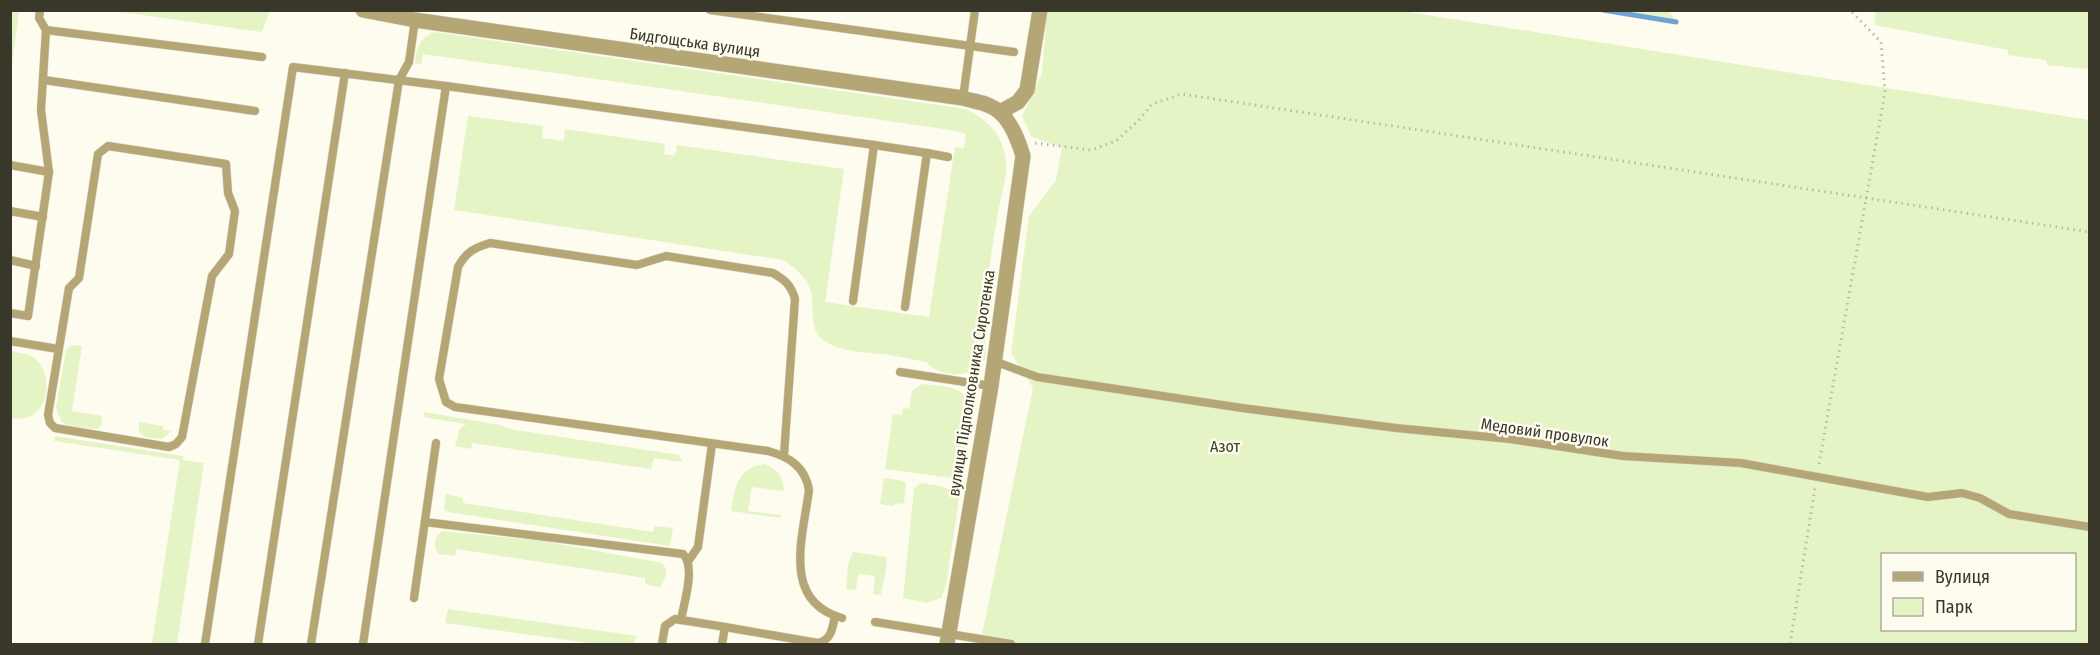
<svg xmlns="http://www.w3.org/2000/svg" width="2100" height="655" viewBox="0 0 2100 655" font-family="'Fira Sans Condensed',sans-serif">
	<rect width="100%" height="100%" fill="#fefbef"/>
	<g fill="#e5f4c5" fill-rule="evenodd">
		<path d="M11,10l8,1 -8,61 -1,-61z"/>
		<path d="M267,10l2,3 -7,19 -147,-21z"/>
		<path d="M1047,11h355l687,109v524h-1109l53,-256 -22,-35 18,-137 27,-36 6,-33 -30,-10 -10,-21 20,-43zM1882,554h192v76h-192z"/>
		<path d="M1603,11h66l7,11z"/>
		<path d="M1876,11h213v58l-42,-4 -1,-5 -38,-5v-5l-134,-25z"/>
		<path d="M434,32l532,77c19,10 33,21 38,42 6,21 -3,42 -6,62 -6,32 -10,64 -14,95 -1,6 -3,12 -2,18 1,9 6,23 3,32 -10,22 -45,20 -59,4 -12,-2 -24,-5 -36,-7 -20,-3 -52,-2 -68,-16 -14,-12 -7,-32 -11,-48 -5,-15 -16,-23 -28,-31l-329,-50 14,-94 75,10 -1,12 22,3 1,-12 100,15 -1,10 11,2 2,-11 167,24 -19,133 104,15 26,-170 9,1 2,-14 -15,-4 -528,-76 -2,10 -6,-1c2,-16 4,-24 19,-31z"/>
		<path d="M72,345l10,1 -10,65 30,5 -1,10 -5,3 -27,-3 -7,-4 -3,-6 -3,-8 10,-58z"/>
		<path d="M11,351c7,2 16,2 22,6 18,12 18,46 0,58 -7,4 -14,4 -22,3z"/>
		<path d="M922,384c17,2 40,1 47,18l-7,70 -10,6 -67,-9 8,-55 9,1 1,-7 6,1 3,-18z"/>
		<path d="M424,412l76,13 9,4 170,26 3,7 -28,-4 -3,11 -179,-26 -1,6 -16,-3 5,-17 6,-5 -43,-7z"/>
		<path d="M139,422l24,4v4l8,1 -9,8 -17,-2 -6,-5z"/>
		<path d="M55,436l128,20v4l21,3 -27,181h-25l28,-184 -126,-19z"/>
		<path d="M764,464c14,5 19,12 20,27l-32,-4 -4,24 33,4 -1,3 -49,-7c4,-23 6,-43 33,-47z"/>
		<path d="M884,478l20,3 2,3 -2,20 -9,-1 -1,3 -14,-2z"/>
		<path d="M922,483c14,3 31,2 37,16l-13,86 -5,13 -14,5 -24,-5 11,-109 4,-4z"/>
		<path d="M446,494l17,4v5l190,29 2,-6 16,2h2l-3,18 -222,-34 -4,-2z"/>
		<path d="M442,531l101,10 119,22c8,9 3,14 -2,24l-15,-3v-6l-189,-29 -1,7 -16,-2c-7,-8 -5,-16 3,-23z"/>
		<path d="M853,552l33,5 1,7 -6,31 -8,-1 2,-18 -17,-2 -2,16 -10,-1 2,-24z"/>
		<path d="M448,609l189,27 -4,8h-37l-151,-21z"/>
	</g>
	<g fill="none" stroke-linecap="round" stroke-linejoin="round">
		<path stroke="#6fa3d4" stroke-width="5" d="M1603,10l73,12"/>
		<g stroke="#dbd8cc" stroke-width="9">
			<g id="service">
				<path d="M710,10l304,42"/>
				<path d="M46,30l216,27"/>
				<path d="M44,80l211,31"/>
				<path d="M963,98l12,-88"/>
				<path d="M108,146l118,18 2,29 7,18 -6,43 -17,22 -30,161 -6,7 -7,3 -114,-19 -5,-5 -2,-8 21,-127 10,-10 19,-124z"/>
				<path d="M927,153l21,4"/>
				<path d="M10,165l39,7"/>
				<path d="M10,211l33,6"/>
				<path d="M10,260l26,6"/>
				<path d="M853,301l21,-156 53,8 -22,154"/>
				<path d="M10,313l18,3 21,-144 -8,-62 5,-80 -7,-12 1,-8"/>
				<path d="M10,341l48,8"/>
				<path d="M994,361l43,16 205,31 154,20 114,11 113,17 118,7 187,34 34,-4 18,5 29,16 81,13"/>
				<path d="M900,372l91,14"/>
				<path d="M784,455l11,-156c-4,-14 -10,-19 -22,-26l-107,-17 -29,9 -147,-22c-16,5 -24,9 -32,24l-19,112 7,23 9,5 313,44c22,6 37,16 41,39 -6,47 -28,111 33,128"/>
				<path d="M425,522l258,32c13,13 1,48 -2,66"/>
				<path d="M689,560l9,-13 14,-103"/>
				<path d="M414,598l22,-155"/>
				<path d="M875,622l136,22"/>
				<path d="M205,644l88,-577 153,19 428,59"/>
				<path d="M258,644l87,-571"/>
				<path d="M311,644l88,-564 10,-18 6,-42"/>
				<path d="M363,644l83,-558"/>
				<path d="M662,644l3,-18 10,-7 50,8"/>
				<path d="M722,644l3,-17 93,16c14,-4 14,-14 17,-27"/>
			</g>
		</g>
		<g stroke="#dbd8cc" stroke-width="16">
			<g id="minor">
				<path d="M363,10l52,10 548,78c9,3 19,4 27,8 18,7 28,33 33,50l-32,230 -44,258"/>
				<path d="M1000,112l18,-10 9,-12 13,-80"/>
			</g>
		</g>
		<g stroke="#bbb8ac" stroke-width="3" stroke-dasharray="1.5 4.5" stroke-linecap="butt">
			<path d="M1035,143l56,7 25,-9 23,-21 13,-16 30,-10 908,138"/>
			<path d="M1819,464l66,-372 -4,-50 -31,-32"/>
			<path d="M1790,644l25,-156"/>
		</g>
		<use href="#service" stroke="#b5a675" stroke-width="8"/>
		<use href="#minor" stroke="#b5a675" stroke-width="15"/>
	</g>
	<g text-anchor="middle" stroke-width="5" stroke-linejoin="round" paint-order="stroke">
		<g font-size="16" fill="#39362a" stroke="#fefbef">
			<text transform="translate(695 42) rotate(8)" y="6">Бидгощська вулиця</text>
			<text transform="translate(971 383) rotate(-81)" y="6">вулиця Підполковника Сиротенка</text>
			<text transform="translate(1545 432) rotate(8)" y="6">Медовий провулок</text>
		</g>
		<g font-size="16" fill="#3b4717" stroke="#fefbef">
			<text x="1225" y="452">Азот</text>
		</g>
	</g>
	<rect width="2100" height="655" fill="none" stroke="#39362a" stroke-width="24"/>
	<rect x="1881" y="553" width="195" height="78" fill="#fefbef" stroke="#afaca0" stroke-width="1.5"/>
	<rect x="1893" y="572" width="30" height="9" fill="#b5a675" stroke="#afaca0" stroke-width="1.5"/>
	<text x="1935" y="583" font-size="18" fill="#39362a">Вулиця</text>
	<rect x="1893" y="598" width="30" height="18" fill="#e5f4c5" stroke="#afaca0" stroke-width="1.5"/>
	<text x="1935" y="613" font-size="18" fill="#39362a">Парк</text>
</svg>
